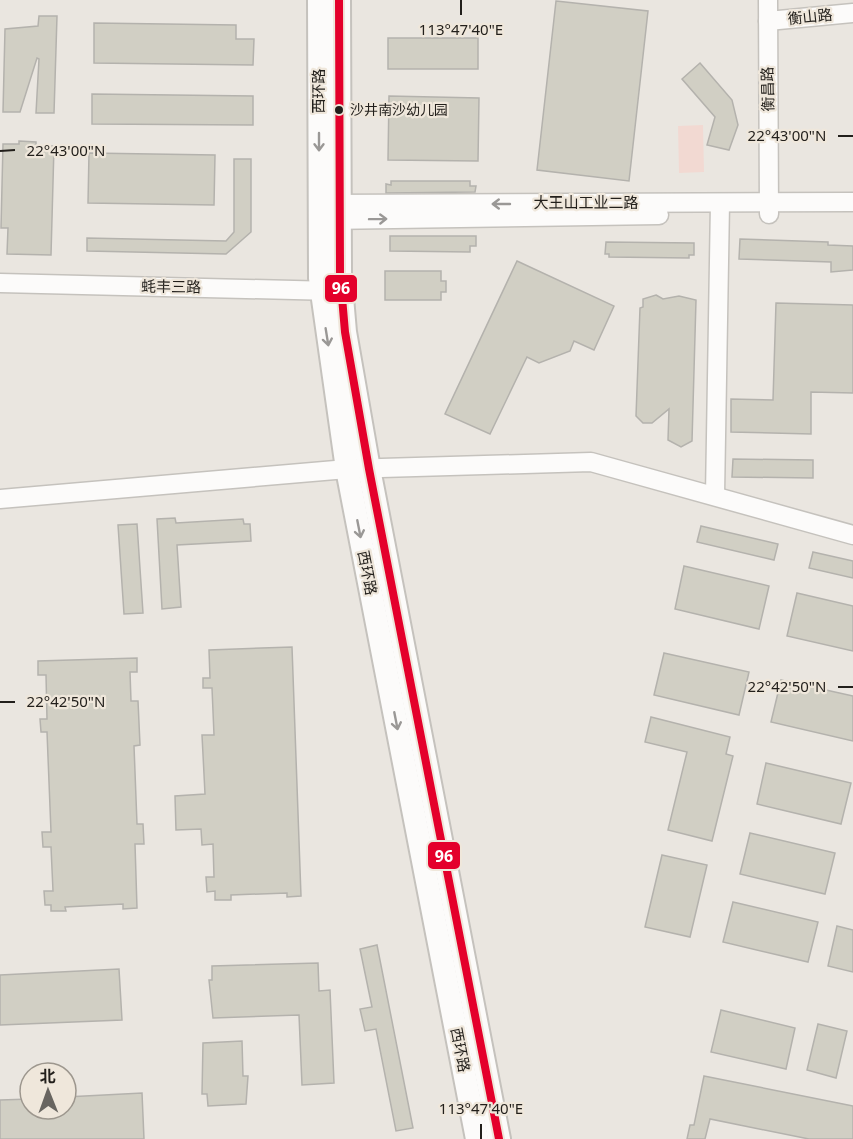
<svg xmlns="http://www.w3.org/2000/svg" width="853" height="1139" viewBox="0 0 853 1139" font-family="'Noto Sans','Noto Sans SC',sans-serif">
	<rect width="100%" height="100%" fill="#eae6e0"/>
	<path fill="#f2d9d2" d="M703,125l1,47 -25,1 -1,-47z"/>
	<g fill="#d1cfc4" stroke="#b4b2ad" stroke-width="1.5">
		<path d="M556,1l92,10 -19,170 -92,-11z"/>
		<path d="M39,16h18l-3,97h-18l3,-54 -2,-1 -17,54h-17l2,-83 33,-3z"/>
		<path d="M94,23l142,2v14h18l-1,26 -159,-2z"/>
		<rect x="388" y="38" width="90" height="31"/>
		<path d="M700,63l32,37 6,25 -9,25 -22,-5 8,-28 -33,-38z"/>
		<path d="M92,94l161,2v29l-161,-1z"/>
		<path d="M389,96l90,2 -1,63 -90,-1z"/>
		<path d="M19,141l17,1v4h18l-3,109 -44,-1 1,-26h-7l2,-84h16z"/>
		<path d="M89,153l126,2 -1,50 -126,-2z"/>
		<path d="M234,159h17v73l-25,22 -139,-3v-13l139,3 8,-9z"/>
		<path d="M391,181h79v5h6l-1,6 -89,1v-9l5,1z"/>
		<path d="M390,236h86v10h-6v6l-80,-1z"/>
		<path d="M740,239l88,3v3l25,1v24l-22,2v-10l-92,-3z"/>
		<path d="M606,242l88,1v12h-5v3l-80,-1v-3h-4z"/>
		<path d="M517,261l97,45 -20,44 -20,-9 -4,10 -31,12 -12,-6 -37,77 -45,-20z"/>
		<path d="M385,271h56v10h5v11h-5v8h-56z"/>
		<path d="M656,295l7,4 16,-3 17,4 -4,141 -11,6 -13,-7 1,-31 -17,14h-9l-7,-7 4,-108 3,-1v-8z"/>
		<path d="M776,303l77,2v88l-42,-1v42l-80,-2v-33l42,1z"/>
		<path d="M733,459l80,1v18l-81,-1z"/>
		<path d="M175,518l1,5 67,-4 1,5h6l1,17 -74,4 4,62 -19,2 -5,-90z"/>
		<path d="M137,524l6,89 -19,1 -6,-89z"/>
		<path d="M701,526l77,18 -4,16 -77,-18z"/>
		<path d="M813,552l40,9v17l-44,-10z"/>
		<path d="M684,566l85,20 -10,43 -84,-20z"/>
		<path d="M797,593l56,13v45l-66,-15z"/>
		<path d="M292,647l9,249 -14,1v-4l-56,2v5h-16v-9l-8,1 -1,-15h8l-1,-33 -11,1 -1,-16 -25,1 -1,-34 30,-2 -3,-59h12l-2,-47h-9v-10h7l-1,-28z"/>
		<path d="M664,653l85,19 -10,43 -85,-20z"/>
		<path d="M137,658v14h-7l1,29h7l2,44 -6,1 3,78h6l1,20h-9l2,64 -14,1v-5l-58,3 1,4h-15v-6h-6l-1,-14h9l-2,-44h-8l-1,-15h9l-4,-100h-6l-1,-13h7l-1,-44h-8v-14z"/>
		<path d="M781,680l72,16v45l-82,-19z"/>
		<path d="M651,717l79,20 -4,17 7,2 -21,85 -44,-11 19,-78 -42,-10z"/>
		<path d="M766,763l85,20 -10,41 -84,-20z"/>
		<path d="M750,833l85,20 -10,41 -85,-20z"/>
		<path d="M662,855l45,10 -17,72 -45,-10z"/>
		<path d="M733,902l85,20 -10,40 -85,-20z"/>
		<path d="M837,926l16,4v42l-25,-6z"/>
		<path d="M377,945l36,183 -17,3 -20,-102 -11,2 -5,-22 12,-2 -12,-58z"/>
		<path d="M318,963l1,28 11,-1 4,93 -32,2 -3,-70 -86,3 -4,-38h3v-14z"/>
		<path d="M119,969l3,51 -122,5v-50z"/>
		<path d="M721,1010l74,18 -9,41 -75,-17z"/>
		<path d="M818,1024l29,7 -11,47 -29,-8z"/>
		<path d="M242,1041l1,35h5l-2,28 -38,2 -1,-12h-5l1,-51z"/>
		<path d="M704,1076l149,30v33h-44l-99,-20 -5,20h-18l3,-14h4z"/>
		<path d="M142,1093l2,46h-144v-39l30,-1v10h36v-12z"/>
	</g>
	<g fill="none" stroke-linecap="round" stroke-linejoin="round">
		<g stroke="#c5c2bd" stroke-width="21">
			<g id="minor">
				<path d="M768,0l1,214"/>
				<path d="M768,21l85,-8"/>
				<path d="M327,204l526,-2"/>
				<path d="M327,220l332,-5"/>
				<path d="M0,283l334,8"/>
				<path d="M715,495l5,-292"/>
				<path d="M0,499l347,-30 244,-7 262,73"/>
			</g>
		</g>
		<g stroke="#c5c2bd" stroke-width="26">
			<g id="major">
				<path d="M319,0l1,278 27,191 130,670"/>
				<path d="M339,0l1,274 5,58 24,137 130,670"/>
			</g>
		</g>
		<use href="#minor" stroke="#fcfbfa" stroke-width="18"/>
		<use href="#major" stroke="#fcfbfa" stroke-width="22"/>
		<g stroke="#efe7db" stroke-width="12">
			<path id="bus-1" d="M339,0l1,274 5,58 24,137 130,670"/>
		</g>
		<use href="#bus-1" stroke="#e4002b" stroke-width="8"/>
	</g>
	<defs><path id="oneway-shaft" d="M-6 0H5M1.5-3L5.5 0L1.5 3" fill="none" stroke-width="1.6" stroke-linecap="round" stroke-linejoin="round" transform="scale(1.5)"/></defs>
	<g stroke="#9a9896">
		<use href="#oneway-shaft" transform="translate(319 142) rotate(90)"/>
		<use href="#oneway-shaft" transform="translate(501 204) rotate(180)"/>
		<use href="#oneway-shaft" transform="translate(378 219) rotate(-1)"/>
		<use href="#oneway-shaft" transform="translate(327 337) rotate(81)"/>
		<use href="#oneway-shaft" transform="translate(359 529) rotate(79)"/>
		<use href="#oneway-shaft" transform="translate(396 721) rotate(79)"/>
	</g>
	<path fill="none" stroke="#221f1b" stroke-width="2" d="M461,0v15M838,136h15M0,151l15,-1M838,687h15M0,702h15M481,1124v15"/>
	<circle fill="#221f1b" stroke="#efe7db" stroke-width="2" cx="339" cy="110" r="5"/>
	<g text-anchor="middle" stroke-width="4.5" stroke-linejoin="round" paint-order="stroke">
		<g font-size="14" fill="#221f1b" stroke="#efe7db" text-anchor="start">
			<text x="350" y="115">沙井南沙幼儿园</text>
		</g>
		<g font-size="15" fill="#221f1b" stroke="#efe7db">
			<text transform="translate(810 17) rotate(-6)" y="5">衡山路</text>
			<text transform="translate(768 89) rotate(-91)" y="5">衡昌路</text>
			<text transform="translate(319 91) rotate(-90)" y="5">西环路</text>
			<text x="586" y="208">大王山工业二路</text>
			<text transform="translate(171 287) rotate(1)" y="5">蚝丰三路</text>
			<text transform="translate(367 573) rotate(79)" y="5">西环路</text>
			<text transform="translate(460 1050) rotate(79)" y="5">西环路</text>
		</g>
	</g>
	<g font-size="15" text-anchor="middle" fill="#221f1b" stroke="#efe7db" stroke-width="4.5" stroke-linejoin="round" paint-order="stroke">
		<text x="461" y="35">113°47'40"E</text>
		<text x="787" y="141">22°43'00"N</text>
		<text x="66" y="156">22°43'00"N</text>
		<text x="787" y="692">22°42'50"N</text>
		<text x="66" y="707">22°42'50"N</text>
		<text x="481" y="1114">113°47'40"E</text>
	</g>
	<g stroke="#efe7db" stroke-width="2">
		<rect x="324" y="274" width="34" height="29" rx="6" fill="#e4002b"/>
		<rect x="427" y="841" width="34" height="29" rx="6" fill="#e4002b"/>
	</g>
	<g font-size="16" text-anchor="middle" font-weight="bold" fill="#fff">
		<text x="341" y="294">96</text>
		<text x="444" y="862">96</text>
	</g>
	<g transform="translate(48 1091) rotate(359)"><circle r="28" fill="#efe7db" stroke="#9d978e" stroke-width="1.5"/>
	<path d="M0-4.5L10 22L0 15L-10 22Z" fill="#686560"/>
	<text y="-9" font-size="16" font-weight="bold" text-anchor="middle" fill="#221f1b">北</text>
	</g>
</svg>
